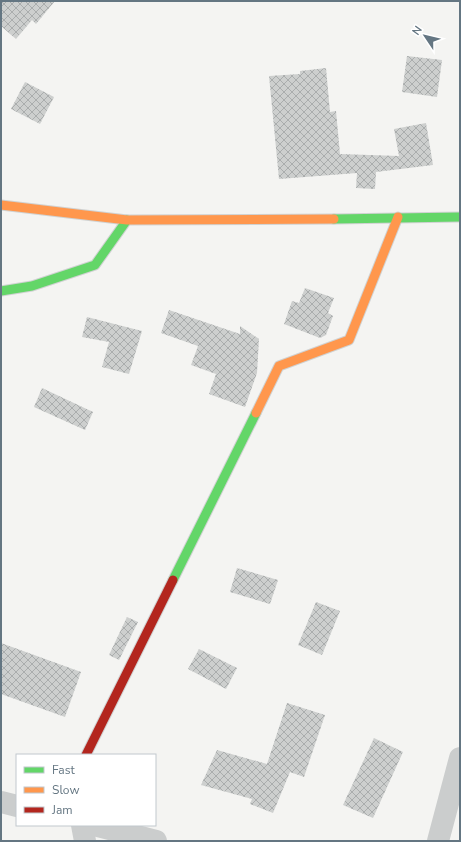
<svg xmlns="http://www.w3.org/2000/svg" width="461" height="842" viewBox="0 0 461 842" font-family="'Nunito Sans',sans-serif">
	<defs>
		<pattern id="building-cross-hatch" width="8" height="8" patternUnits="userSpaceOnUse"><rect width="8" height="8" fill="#cdcfce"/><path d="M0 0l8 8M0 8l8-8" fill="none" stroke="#aaadad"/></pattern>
	</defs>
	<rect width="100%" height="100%" fill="#f4f4f2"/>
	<g fill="url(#building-cross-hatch)">
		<path d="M1,1h54l-19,23 -4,-4 -16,19 -15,-13z"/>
		<path d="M407,56l35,4 -5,37 -35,-5z"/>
		<path d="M326,68l4,44 6,-1 4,43 59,2 -5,-27 32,-6 7,42 -57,7 -1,17 -19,-1 1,-15 -78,6 -10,-103 31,-2v-3z"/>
		<path d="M25,82l29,15 -14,27 -29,-15z"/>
		<path d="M305,288l29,10 -6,15 5,3 -7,19 -6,3 -36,-14 8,-23 7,2z"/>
		<path d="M169,310l71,24v-8l19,13 -2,34 -12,34 -36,-13 7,-20 -25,-9 7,-19 -37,-13z"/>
		<path d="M87,317l55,14 -13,43 -27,-7 7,-25 -27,-5z"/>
		<path d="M42,388l51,24 -8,18 -51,-23z"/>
		<path d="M237,568l41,12 -8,24 -40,-12z"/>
		<path d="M316,602l24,9 -18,44 -24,-10z"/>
		<path d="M127,617l11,5 -19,38 -10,-5z"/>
		<path d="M1,643l80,29 -16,45 -64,-23z"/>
		<path d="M199,649l38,19 -11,21 -38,-20z"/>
		<path d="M287,703l38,12 -21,62 -14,-5 -17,41 -23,-9 2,-5 -51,-14 16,-35 50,14z"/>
		<path d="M374,738l29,14 -30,66 -30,-13z"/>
	</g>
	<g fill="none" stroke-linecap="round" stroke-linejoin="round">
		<g stroke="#d0d2d2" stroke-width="11">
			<g id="fast">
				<path d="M334,219l126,-2"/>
				<path d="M1,291l31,-5 63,-21 32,-45"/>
				<path d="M173,580l83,-167"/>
			</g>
		</g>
		<g stroke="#d0d2d2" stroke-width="11">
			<g id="slow">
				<path d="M1,205l126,15 207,-1"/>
				<path d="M256,413l23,-47 70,-26 49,-123"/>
			</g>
		</g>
		<g stroke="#d0d2d2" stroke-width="11">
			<path id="jam" d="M86,755l87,-175"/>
		</g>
		<g stroke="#cbcdcd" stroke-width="22">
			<path d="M1,802l16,4"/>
			<path d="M82,825l3,16"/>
			<path d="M94,825l62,16"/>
			<path d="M438,841l22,-83"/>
		</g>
		<use href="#fast" stroke="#63d668" stroke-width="9"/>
		<use href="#slow" stroke="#ff974d" stroke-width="9"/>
		<use href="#jam" stroke="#b3261e" stroke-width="9"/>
	</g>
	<rect width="461" height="842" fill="none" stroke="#647682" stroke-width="4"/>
	<rect x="16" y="754" width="140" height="72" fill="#ffffff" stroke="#c1c8cd"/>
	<rect x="24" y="767" width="20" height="6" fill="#63d668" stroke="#c1c8cd"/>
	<text x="52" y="774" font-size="12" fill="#647682">Fast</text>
	<rect x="24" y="787" width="20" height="6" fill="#ff974d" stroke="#c1c8cd"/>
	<text x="52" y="794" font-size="12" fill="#647682">Slow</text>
	<rect x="24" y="807" width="20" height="6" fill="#b3261e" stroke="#c1c8cd"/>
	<text x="52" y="814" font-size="12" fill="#647682">Jam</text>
	<g transform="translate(425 36) rotate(305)" stroke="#ffffff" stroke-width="3" paint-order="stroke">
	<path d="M0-3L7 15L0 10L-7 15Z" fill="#647682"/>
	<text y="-6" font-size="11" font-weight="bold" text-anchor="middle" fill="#647682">N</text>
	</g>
</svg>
